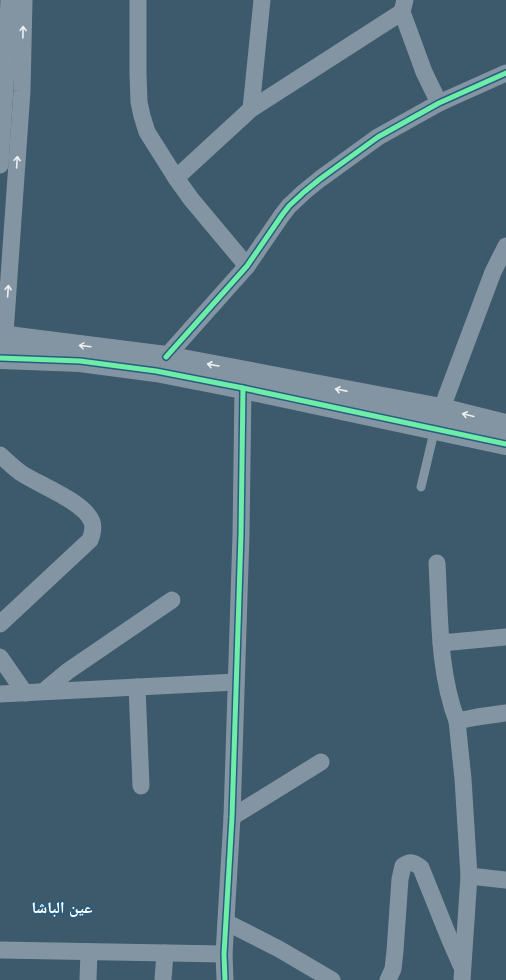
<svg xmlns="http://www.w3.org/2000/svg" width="506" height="980" viewBox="0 0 506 980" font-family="'Nunito Sans','Noto Naskh Arabic',sans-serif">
	<rect width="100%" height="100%" fill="#3d596c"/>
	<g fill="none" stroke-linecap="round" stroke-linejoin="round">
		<path stroke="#8395a2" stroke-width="9" d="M421,487l14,-59"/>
		<g stroke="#8395a2" stroke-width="17">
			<path d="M138,0v74l1,28 3,14 5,16 29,46 15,21 56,67"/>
			<path d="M405,0l-3,12 22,60 15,31"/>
			<path d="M251,109l11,-109"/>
			<path d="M0,165l5,-76 4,-89"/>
			<path d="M176,178l75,-69 151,-97"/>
			<path d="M4,348l18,-257 2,-91"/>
			<path d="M166,357l81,-91 35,-51 7,-9 15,-14 16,-13 58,-42 61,-34 67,-30"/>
			<path d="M437,421l56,-149 13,-26"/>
			<path d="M0,455c7,6 14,13 21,18 18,12 64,29 71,49 2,6 0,13 -2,18l-90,84"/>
			<path d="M437,563c3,53 1,108 20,158l20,-4 29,-4"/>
			<path d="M441,643l65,-6"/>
			<path d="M0,657l25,36"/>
			<path d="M137,687l4,99"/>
			<path d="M44,691l24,-20 104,-71"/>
			<path d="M0,694l236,-12"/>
			<path d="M457,721l6,58 6,97 -7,104"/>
			<path d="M232,817l89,-55"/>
			<path d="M469,876l37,4"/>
			<path d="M226,922l53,27 53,31"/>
			<path d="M0,950l224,4"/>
			<path d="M88,980l1,-28"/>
			<path d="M163,980l2,-27"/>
			<path d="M225,980l-1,-26 8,-137 9,-283 2,-146"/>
			<path d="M388,980l5,-11 2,-18 5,-72 3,-13c7,-5 11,-4 18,2l29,72 11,25"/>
		</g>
		<g stroke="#8395a2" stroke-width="22">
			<path d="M0,336l166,21 275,52 65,16"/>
			<path d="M0,358l80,3 76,10 87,17 263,56"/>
		</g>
		<g stroke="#295d80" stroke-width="8">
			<g id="cycleway">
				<path d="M166,357l81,-91 35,-51 7,-9 15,-14 16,-13 58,-42 61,-34 67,-30"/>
				<path d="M0,358l80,3 76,10 87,17 263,56"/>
				<path d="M225,980l-1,-26 8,-137 9,-283 2,-146"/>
			</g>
		</g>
		<use href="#cycleway" stroke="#6deda7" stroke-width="5"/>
	</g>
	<defs><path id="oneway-shaft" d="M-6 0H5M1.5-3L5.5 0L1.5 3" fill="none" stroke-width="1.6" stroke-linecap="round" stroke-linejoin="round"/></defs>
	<g stroke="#eceff1">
		<use href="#oneway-shaft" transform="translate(23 32) rotate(-89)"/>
		<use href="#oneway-shaft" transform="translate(17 162) rotate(-86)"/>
		<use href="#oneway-shaft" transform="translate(8 291) rotate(-86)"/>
		<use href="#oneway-shaft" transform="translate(85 346) rotate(-173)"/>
		<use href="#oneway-shaft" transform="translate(213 365) rotate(-170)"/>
		<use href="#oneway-shaft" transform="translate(341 390) rotate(-169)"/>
		<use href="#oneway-shaft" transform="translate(468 415) rotate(-166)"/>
	</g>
	<g text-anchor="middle" stroke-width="3" stroke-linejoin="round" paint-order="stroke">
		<g font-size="16" font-weight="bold" fill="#fff" stroke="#295d80">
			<text x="62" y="913">عين الباشا</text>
		</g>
	</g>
</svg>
